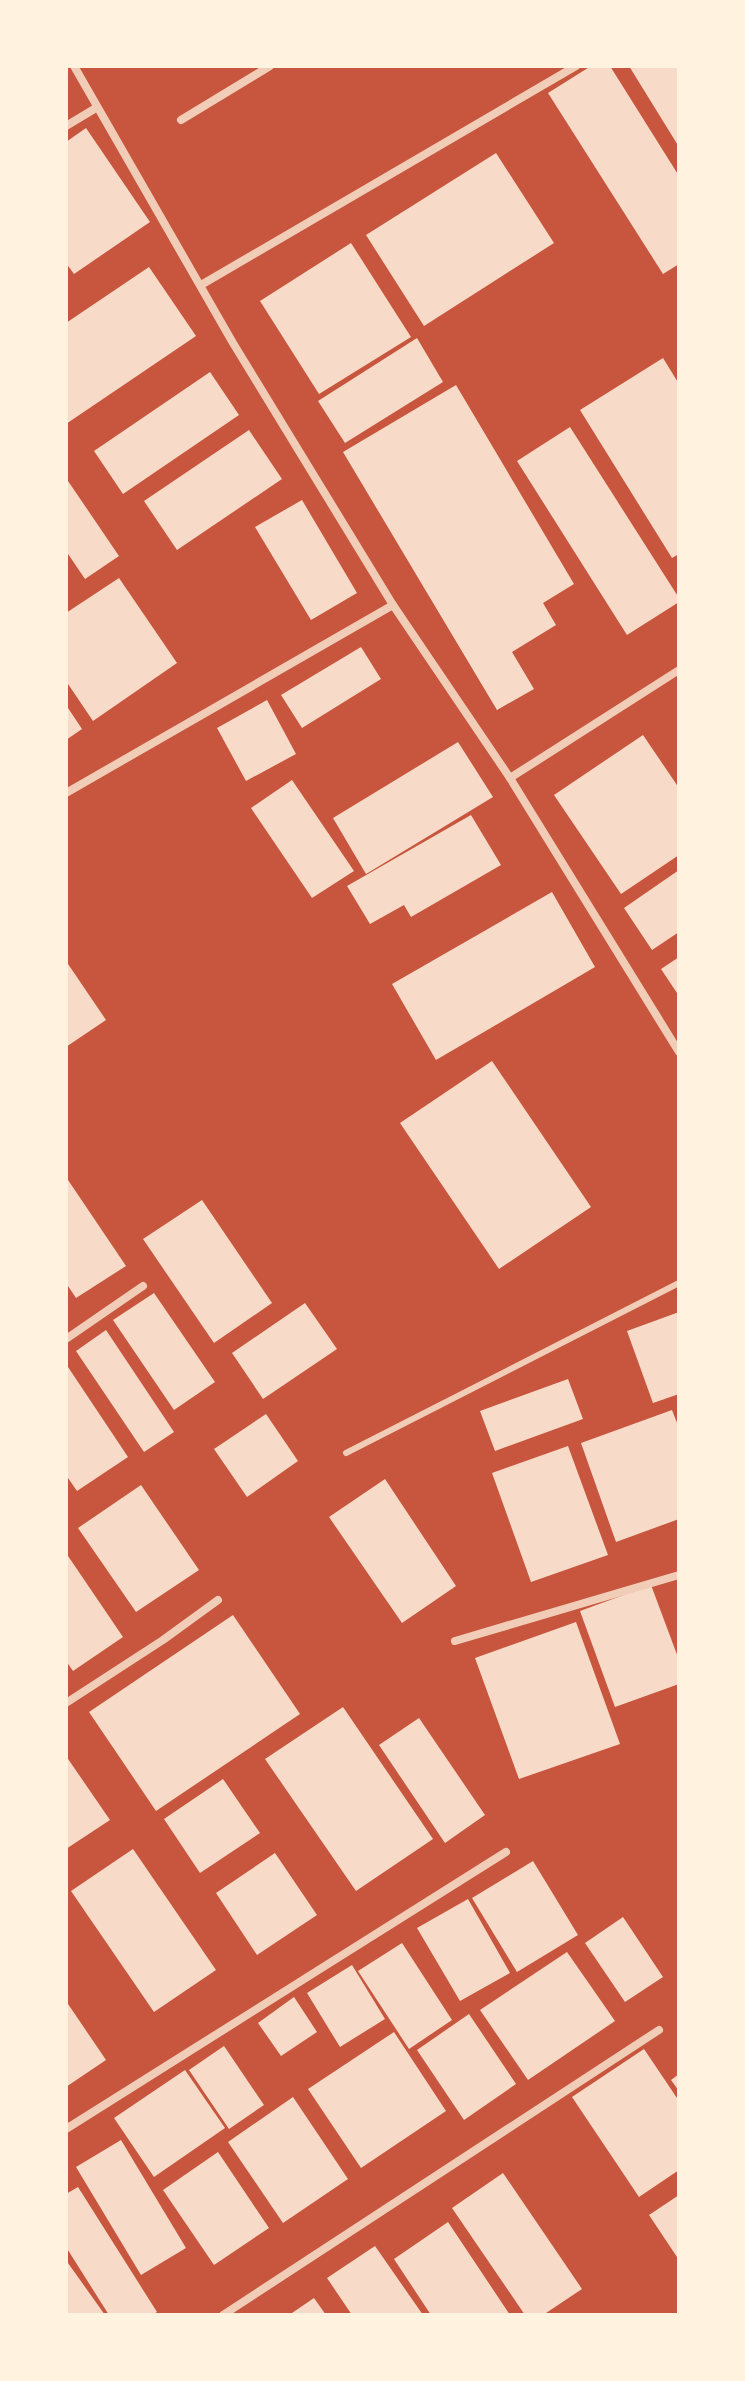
<svg xmlns="http://www.w3.org/2000/svg" width="745" height="2381" viewBox="0 0 745 2381" font-family="'Fira Sans',sans-serif">
	<rect width="100%" height="100%" fill="#c8553d"/>
	<g fill="#f7dbc8">
		<path d="M591,66h19l69,110v88l-16,10 -115,-181z"/>
		<path d="M629,66h50v81z"/>
		<path d="M86,128l64,94 -76,52 -8,-11v-121z"/>
		<path d="M496,153l58,90 -130,83 -58,-91z"/>
		<path d="M351,243l60,94 -92,57 -59,-93z"/>
		<path d="M149,267l47,69 -130,88v-101z"/>
		<path d="M417,338l26,44 -98,61 -27,-42z"/>
		<path d="M663,358l16,26v170l-7,4 -92,-148z"/>
		<path d="M210,372l29,43 -116,79 -29,-43z"/>
		<path d="M456,385l118,199 -31,19 13,22 -44,27 22,37 -37,21 -154,-258z"/>
		<path d="M570,427l109,171v4l-52,33 -110,-174z"/>
		<path d="M249,430l33,49 -105,71 -33,-49z"/>
		<path d="M66,478l53,78 -34,23 -19,-28z"/>
		<path d="M302,500l55,93 -46,27 -56,-93z"/>
		<path d="M119,578l58,85 -84,58 -27,-40v-68z"/>
		<path d="M361,647l20,32 -79,49 -21,-33z"/>
		<path d="M267,700l29,54 -50,27 -29,-53z"/>
		<path d="M66,705l16,24 -16,11z"/>
		<path d="M643,735l36,53v67l-58,39 -67,-99z"/>
		<path d="M458,742l35,55 -127,77 -33,-56z"/>
		<path d="M292,780l62,91 -42,27 -61,-90z"/>
		<path d="M471,815l30,50 -90,52 -7,-12 -34,19 -23,-38z"/>
		<path d="M679,870v62l-27,18 -28,-42z"/>
		<path d="M552,892l43,75 -159,93 -44,-76z"/>
		<path d="M679,957v39l-18,-27z"/>
		<path d="M66,961l40,59 -40,27z"/>
		<path d="M492,1061l99,146 -92,62 -99,-146z"/>
		<path d="M66,1177l60,89 -50,32 -10,-15z"/>
		<path d="M202,1200l70,103 -58,40 -71,-104z"/>
		<path d="M154,1293l61,89 -41,28 -61,-90z"/>
		<path d="M305,1303l32,46 -74,50 -31,-46z"/>
		<path d="M679,1312v82l-26,9 -26,-72z"/>
		<path d="M106,1330l68,102 -30,20 -68,-101z"/>
		<path d="M66,1364l62,93 -51,34 -11,-16z"/>
		<path d="M568,1379l15,40 -88,32 -15,-40z"/>
		<path d="M672,1410l7,18v91l-63,23 -35,-99z"/>
		<path d="M266,1414l32,47 -51,36 -33,-48z"/>
		<path d="M568,1446l40,109 -77,27 -39,-109z"/>
		<path d="M385,1479l71,107 -54,37 -73,-106z"/>
		<path d="M141,1485l58,85 -63,42 -58,-84z"/>
		<path d="M66,1553l57,84 -50,34 -7,-10z"/>
		<path d="M651,1585l28,75v24l-64,23 -35,-96z"/>
		<path d="M233,1615l67,99 -144,97 -67,-99z"/>
		<path d="M576,1622l44,122 -101,35 -44,-121z"/>
		<path d="M343,1707l90,132 -77,52 -91,-132z"/>
		<path d="M419,1718l66,97 -40,28 -66,-98z"/>
		<path d="M66,1756l44,64 -44,29z"/>
		<path d="M223,1779l37,54 -60,40 -36,-54z"/>
		<path d="M133,1849l83,121 -62,42 -83,-121z"/>
		<path d="M275,1853l42,62 -60,40 -41,-62z"/>
		<path d="M533,1861l45,74 -61,37 -45,-74z"/>
		<path d="M468,1899l42,74 -50,28 -43,-73z"/>
		<path d="M623,1917l40,60 -38,25 -40,-59z"/>
		<path d="M402,1943l50,77 -43,29 -51,-78z"/>
		<path d="M567,1952l48,69 -87,59 -48,-70z"/>
		<path d="M352,1965l33,54 -45,28 -33,-54z"/>
		<path d="M294,1997l23,35 -36,24 -23,-33z"/>
		<path d="M66,2001l40,59 -40,27z"/>
		<path d="M469,2014l47,70 -52,36 -47,-70z"/>
		<path d="M394,2032l52,79 -85,57 -53,-79z"/>
		<path d="M224,2046l40,59 -35,24 -40,-59z"/>
		<path d="M644,2049l35,52v69l-40,27 -67,-100z"/>
		<path d="M185,2070l40,58 -71,49 -40,-59z"/>
		<path d="M679,2074v17l-8,-11z"/>
		<path d="M293,2097l55,82 -65,44 -55,-81z"/>
		<path d="M121,2140l65,108 -45,27 -65,-108z"/>
		<path d="M218,2152l51,76 -55,37 -51,-75z"/>
		<path d="M503,2173l79,116 -39,26h-18l-73,-107z"/>
		<path d="M78,2187l79,125 -5,3h-43l-43,-68v-53z"/>
		<path d="M679,2195v65l-30,-45z"/>
		<path d="M448,2222l62,93h-79l-37,-56z"/>
		<path d="M375,2246l48,69h-71l-25,-37z"/>
		<path d="M68,2263l37,52h-39v-50z"/>
		<path d="M314,2298l12,17h-37z"/>
	</g>
	<g fill="none" stroke-linecap="round" stroke-linejoin="round">
		<path stroke="#f1ccb7" stroke-width="6" d="M346,1453l333,-170"/>
		<g stroke="#f1ccb7" stroke-width="8">
			<path d="M74,66l159,277 160,262 117,173 169,274"/>
			<path d="M181,120l89,-54"/>
			<path d="M66,126l30,-18"/>
			<path d="M201,285l375,-219"/>
			<path d="M510,778l169,-108"/>
			<path d="M66,793l327,-188"/>
			<path d="M66,1339l77,-53"/>
			<path d="M455,1641l224,-66"/>
			<path d="M66,1703l97,-63 55,-40"/>
			<path d="M66,2129l440,-277"/>
			<path d="M223,2315l436,-285"/>
		</g>
	</g>
	<rect width="745" height="2381" fill="none" stroke="#fff3e0" stroke-width="136"/>
</svg>
